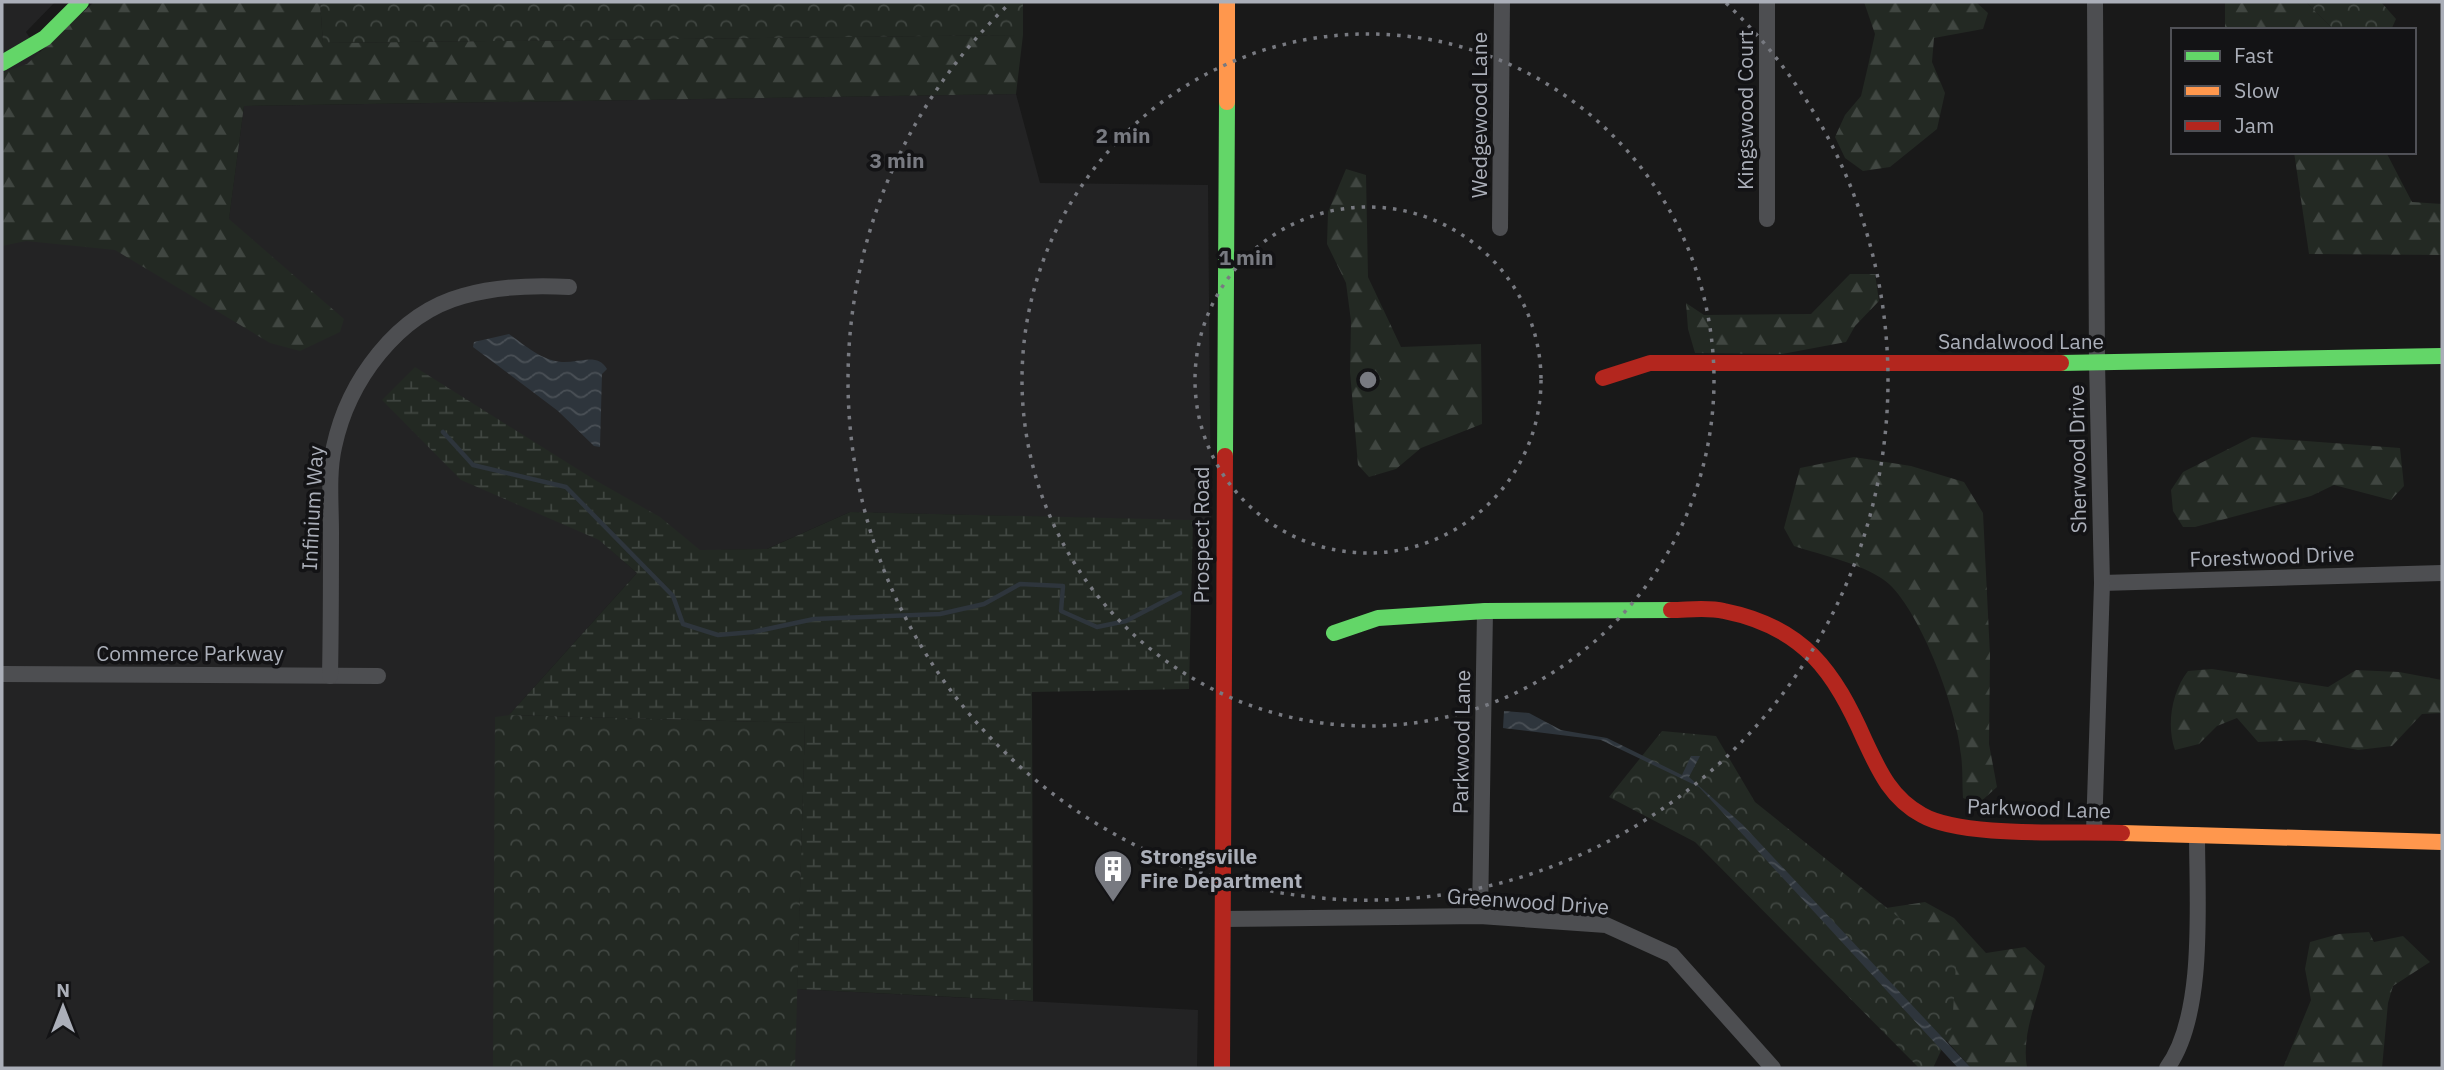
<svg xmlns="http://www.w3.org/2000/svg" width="2444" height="1070" viewBox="0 0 2444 1070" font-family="'IBM Plex Sans',sans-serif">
	<defs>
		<pattern id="forest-firs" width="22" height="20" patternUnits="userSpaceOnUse" patternTransform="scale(1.75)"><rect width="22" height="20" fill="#232923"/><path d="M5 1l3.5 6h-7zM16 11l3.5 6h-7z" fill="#404641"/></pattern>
		<pattern id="wetland-marsh" width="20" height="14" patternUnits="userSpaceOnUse" patternTransform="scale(1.75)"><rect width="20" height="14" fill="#232923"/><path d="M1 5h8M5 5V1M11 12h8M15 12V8" fill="none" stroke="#404641"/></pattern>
		<pattern id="park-crowns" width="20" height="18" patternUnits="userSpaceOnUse" patternTransform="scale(1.75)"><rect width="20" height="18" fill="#232923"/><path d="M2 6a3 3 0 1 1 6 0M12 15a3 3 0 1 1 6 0" fill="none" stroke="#404641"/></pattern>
		<pattern id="water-waves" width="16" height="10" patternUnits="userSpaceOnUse" patternTransform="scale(1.75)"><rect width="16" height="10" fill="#2e353c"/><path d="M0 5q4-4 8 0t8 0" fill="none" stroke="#4a5056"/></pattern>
	</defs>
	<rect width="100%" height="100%" fill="#191919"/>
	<path fill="#232324" d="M2,2h53l-29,30 16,24 187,162 15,-112 772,-12 24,89 168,2 3,336 -361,-9 -83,37 -90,2 -76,-10 36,32 -127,141 288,275 400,21 -1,58h-1195z"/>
	<g fill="url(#forest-firs)">
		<path d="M94,2h226l3,41 700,-8 -7,59 -772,12 -15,113 115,100 -4,13 -40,19 -30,-8 -155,-93 -89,-9 -24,5v-173l25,-9z"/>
		<path d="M1864,2h112l12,11 -5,16 -49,9 -2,24 13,31 -8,36 -47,38 -27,4 -18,-13 -10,-21 10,-22 16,-19 7,-30 7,-32z"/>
		<path d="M2225,2h81l28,28h-109z"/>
		<path d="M2294,152h92l26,50 30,2v51l-133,-1z"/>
		<path d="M1346,169l20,6 2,102 33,70 80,-3 1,80 -61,24 -25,21 -27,8 -11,-12 -8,-93 1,-51 -5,-38 -19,-39 1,-32z"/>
		<path d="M1850,274h25l4,27 -24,25 -9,16 -64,12 -87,-1 -7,-24 -2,-26 18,12 107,-1z"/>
		<path d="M2252,437l148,11 4,38 -13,14 -57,-15 -23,11 -116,31h-12l-10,-16 -2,-21 12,-18z"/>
		<path d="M1854,457l57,9 53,16 19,31 7,142 -1,89 8,43 -19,17 -15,-6c-1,-14 0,-29 -2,-43 -4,-45 -39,-140 -72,-171 -21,-19 -68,-29 -95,-38l-10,-18 16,-60z"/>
		<path d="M2212,669l116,18 28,-17 43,2 43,8v33l-20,1 -30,32 -34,4 -52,-10 -48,2 -21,-24 -20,8 -18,18 -24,6c-9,-25 -3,-59 13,-79z"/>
		<path d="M1857,902l29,6 39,-6 29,16 32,35 39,-6 20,19c-7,35 -24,66 -18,102h-56l-25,-28z"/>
		<path d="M2369,932l5,10 29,-6 27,26 -37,24 -5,17 -6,65h-99l28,-68 -6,-31 5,-27 29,-8z"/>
	</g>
	<path fill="url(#wetland-marsh)" d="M415,367l180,113 65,37 40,33 67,-1 83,-37 343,8 -4,169 -157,3 1,309 -236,-12 8,-266 -296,-8 128,-142 -38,-33 -138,-60 -79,-80z"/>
	<g fill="url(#park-crowns)">
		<path d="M320,2h703v33l-700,8z"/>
		<path d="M2306,2h75l15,17 -5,11h-57z"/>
		<path d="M510,715l295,8 -10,345h-302l2,-351z"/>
		<path d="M1662,731l54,5 39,66 147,118 10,1 44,44 -4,62 -19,41h-14l-224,-226 -86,-45z"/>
	</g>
	<g fill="url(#water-waves)">
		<path d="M509,334c17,12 32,26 53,28 16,1 36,-10 45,7l-5,5 -2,73 -6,-1 -36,-35 -85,-64 1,-5z"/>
		<path d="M1504,711l25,2 32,17 46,8 75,37 9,-19h9l-11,21 54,48 228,243h-13l-259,-281 -98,-47 -98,-12z"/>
	</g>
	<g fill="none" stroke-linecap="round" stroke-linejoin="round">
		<path stroke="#2e353c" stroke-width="4.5" d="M443,432l30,33 93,22 107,109 10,28 35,11 35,-3 61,-13 126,-5 44,-10 36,-20 43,2 -2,25 36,16 29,-6 54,-28"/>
		<g stroke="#4d4e51" stroke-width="16">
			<path d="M1767,219v-217"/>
			<path d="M1500,228l2,-226"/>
			<path d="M2102,583l340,-10"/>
			<path d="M2,674l376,2"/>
			<path d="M330,676c1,-48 1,-96 1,-144 0,-28 -3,-58 3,-85 14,-66 63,-133 129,-151 35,-10 70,-11 106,-9"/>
			<path d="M2094,832l8,-249 -5,-220 -2,-361"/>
			<path d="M1480,916l5,-305"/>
			<path d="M1223,919l257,-3 126,9 66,30 101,113"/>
			<path d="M2167,1068c39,-53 30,-168 30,-233"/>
		</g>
		<g stroke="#63d668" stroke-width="16">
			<path d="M2,63l43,-25 36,-36"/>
			<path d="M2061,363l381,-7"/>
			<path d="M1225,456l2,-354"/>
			<path d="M1334,633l44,-15 107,-7 186,-1"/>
		</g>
		<g stroke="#ff974d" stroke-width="16">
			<path d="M1227,102v-100"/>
			<path d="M2122,833l320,9"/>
		</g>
		<g stroke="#b3261e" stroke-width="16">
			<path d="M1603,378l47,-15h411"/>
			<path d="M1671,610c17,0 36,-3 53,1 80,16 110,60 141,130 14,30 26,57 57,74 40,23 150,16 200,18"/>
			<path d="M1222,1068l3,-612"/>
		</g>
	</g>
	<g fill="none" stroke="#787a81" stroke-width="3.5" stroke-dasharray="3.5 7">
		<circle cx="1368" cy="380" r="173"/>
		<circle cx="1368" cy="380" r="346"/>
		<path d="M1726 3A520 520 0 1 1 1010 3"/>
	</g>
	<defs>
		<g id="building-pin" transform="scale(2.0125)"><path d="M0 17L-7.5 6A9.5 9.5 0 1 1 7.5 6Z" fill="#787a81" stroke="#131315"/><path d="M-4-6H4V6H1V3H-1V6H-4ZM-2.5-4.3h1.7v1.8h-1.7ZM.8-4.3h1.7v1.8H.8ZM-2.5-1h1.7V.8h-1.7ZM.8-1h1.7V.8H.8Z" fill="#fff"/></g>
	</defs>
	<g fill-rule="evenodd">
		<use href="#building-pin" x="1113" y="869"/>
	</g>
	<g text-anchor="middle" stroke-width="7" stroke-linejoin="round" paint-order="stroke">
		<g font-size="21" fill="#abafb9" stroke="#131315">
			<text transform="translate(1746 110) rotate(-90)" y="7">Kingswood Court</text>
			<text transform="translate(1480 115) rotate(-90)" y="7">Wedgewood Lane</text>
			<text x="2021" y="349">Sandalwood Lane</text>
			<text transform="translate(2078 459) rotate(-91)" y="7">Sherwood Drive</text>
			<text transform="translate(313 508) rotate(-87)" y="7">Infinium Way</text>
			<text transform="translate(1202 535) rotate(-90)" y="7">Prospect Road</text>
			<text transform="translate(2272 557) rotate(-2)" y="7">Forestwood Drive</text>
			<text x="190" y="661">Commerce Parkway</text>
			<text transform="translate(1462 742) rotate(-89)" y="7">Parkwood Lane</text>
			<text transform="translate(2039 809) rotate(2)" y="7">Parkwood Lane</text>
			<text transform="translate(1528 902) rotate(4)" y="7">Greenwood Drive</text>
		</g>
		<g font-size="21" font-weight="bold" fill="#abafb9" stroke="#131315" text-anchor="start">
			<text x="1140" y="864">Strongsville<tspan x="1140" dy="24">Fire Department</tspan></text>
		</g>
	</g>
	<circle cx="1368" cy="380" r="10" fill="#787a81" stroke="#131315" stroke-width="3.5"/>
	<g font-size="21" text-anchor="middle" font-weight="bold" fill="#787a81" stroke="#131315" stroke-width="7" stroke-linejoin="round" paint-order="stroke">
		<text x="1123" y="143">2 min</text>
		<text x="897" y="168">3 min</text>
		<text x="1246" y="265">1 min</text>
	</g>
	<rect width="2444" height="1070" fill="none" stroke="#abafb9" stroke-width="7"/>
	<rect x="2171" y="28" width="245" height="126" fill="#131315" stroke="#505157" stroke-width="2"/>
	<rect x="2185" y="51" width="35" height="10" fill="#63d668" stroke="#505157" stroke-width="2"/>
	<text x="2234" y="63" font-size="21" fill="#abafb9">Fast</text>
	<rect x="2185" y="86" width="35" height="10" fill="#ff974d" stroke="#505157" stroke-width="2"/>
	<text x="2234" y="98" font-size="21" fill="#abafb9">Slow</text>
	<rect x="2185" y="121" width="35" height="10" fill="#b3261e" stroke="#505157" stroke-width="2"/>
	<text x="2234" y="133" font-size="21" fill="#abafb9">Jam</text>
	<g transform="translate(63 1007)" stroke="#131315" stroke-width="5" paint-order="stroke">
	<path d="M0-5L12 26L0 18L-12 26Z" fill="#abafb9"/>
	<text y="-10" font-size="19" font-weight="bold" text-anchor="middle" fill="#abafb9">N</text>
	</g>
</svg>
